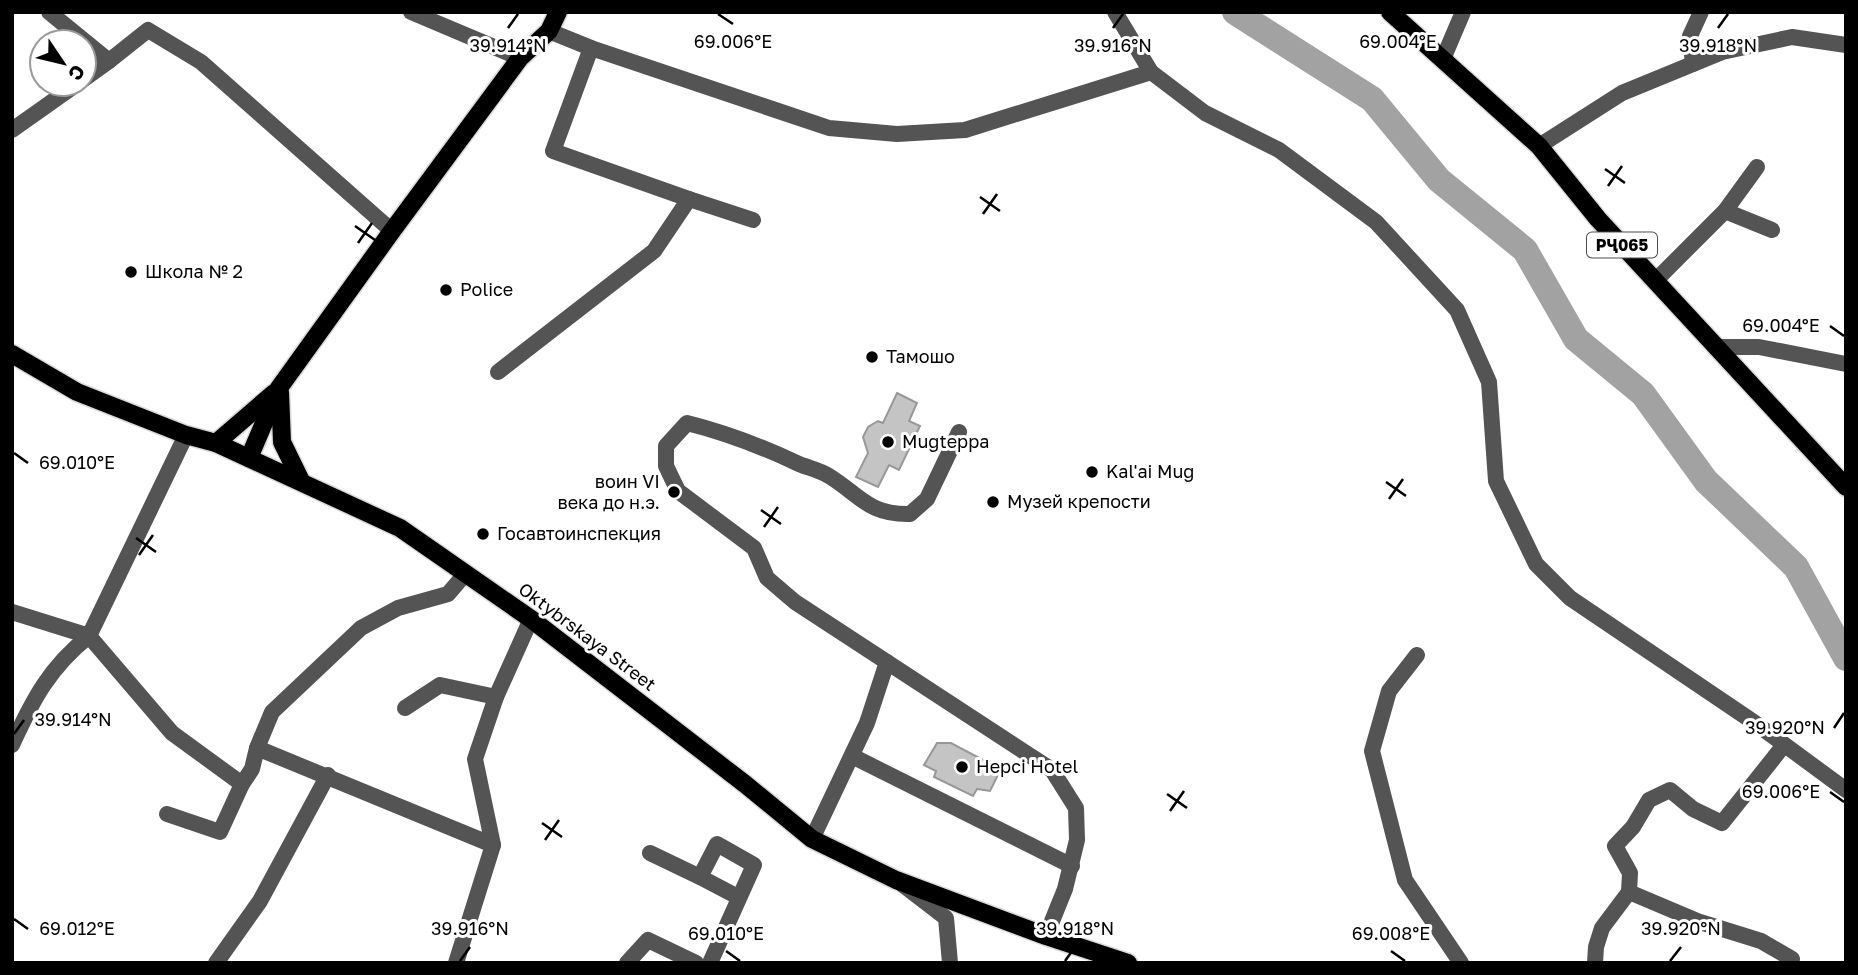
<svg xmlns="http://www.w3.org/2000/svg" width="1858" height="975" viewBox="0 0 1858 975" font-family="'Golos Text',sans-serif">
	<rect width="100%" height="100%" fill="#fff"/>
	<g fill="none" stroke-linecap="round" stroke-linejoin="round">
		<path stroke="#a2a2a2" stroke-width="26" d="M1235,12l137,87 67,81 86,70 51,89 67,55 63,87 90,86 50,91"/>
	</g>
	<g fill="#c4c4c4" stroke="#989898" stroke-width="2">
		<path d="M897,393l20,10 -8,18 11,5 -21,44 -10,-5 -11,22 -22,-10 12,-24 -5,-16 5,-10 10,-6 5,2z"/>
		<path d="M937,743h14l38,20 10,10 -9,18 -13,-2 -4,7 -39,-19 2,-6 -12,-6z"/>
	</g>
	<g fill="none" stroke-linecap="round" stroke-linejoin="round">
		<g stroke="#dbdbdb" stroke-width="21">
			<g id="major">
				<path d="M1390,12l149,134 59,73 248,268"/>
				<path d="M12,354l65,38 109,43 30,8 184,85 131,91 214,165 67,55 84,41 150,56 82,27"/>
				<path d="M280,392l2,50 19,39"/>
				<path d="M216,443l58,-50"/>
				<path d="M249,458l30,-70 113,-157 128,-173 29,-27 9,-19"/>
			</g>
		</g>
		<g stroke="#545454" stroke-width="16">
			<path d="M49,12l60,49 -25,18"/>
			<path d="M411,12l109,46"/>
			<path d="M1115,12l36,60 54,41 74,37 97,72 81,88 32,72 7,99 40,83 34,34 185,125 91,67"/>
			<path d="M549,31l42,17 238,80 68,6 68,-4 186,-58"/>
			<path d="M1443,59l20,-47"/>
			<path d="M109,61l39,-31 53,32 191,169"/>
			<path d="M1693,64l-3,-28 11,-24"/>
			<path d="M12,130l65,-46"/>
			<path d="M1539,146l83,-53 100,-41 70,-15 54,8"/>
			<path d="M689,199l64,21"/>
			<path d="M1725,211l32,-44"/>
			<path d="M1655,281l70,-70 47,19"/>
			<path d="M1717,347h42l87,17"/>
			<path d="M498,372l156,-121 35,-52 -136,-48 38,-103"/>
			<path d="M959,432l-32,67 -17,15c-42,1 -50,-19 -81,-38 -9,-6 -20,-8 -30,-12 -38,-18 -72,-31 -112,-41l-21,23v20l12,25 76,57 13,30 28,24 257,168 24,38 1,32 -12,49 -19,47"/>
			<path d="M186,435l-97,201 83,97 70,51 10,-15 5,-21 236,97 -18,-86 21,-62 35,-78"/>
			<path d="M12,612l77,24"/>
			<path d="M1417,655l-28,36 -17,60 33,129 56,83"/>
			<path d="M405,708l35,-23 56,12"/>
			<path d="M12,745c21,-46 38,-78 77,-109"/>
			<path d="M257,748l15,-36 89,-84 37,-20 50,-14 18,-21"/>
			<path d="M852,756l220,110"/>
			<path d="M167,814l53,18 22,-48"/>
			<path d="M812,839l55,-116 20,-61"/>
			<path d="M650,853l50,24 17,-33 37,21 -44,98"/>
			<path d="M700,877l38,20"/>
			<path d="M903,885l43,33 4,45"/>
			<path d="M1629,892l71,30 61,19 31,18"/>
			<path d="M216,963l44,-62 68,-126"/>
			<path d="M456,963l37,-118"/>
			<path d="M627,963l21,-23 48,23"/>
			<path d="M1595,963l1,-16 6,-19 27,-36 1,-19 -15,-27 18,-19 16,-27 21,-10 23,19 29,14 62,-78"/>
		</g>
		<use href="#major" stroke="#000" stroke-width="18"/>
	</g>
	<path fill="none" stroke="#000" stroke-width="2.5" d="M718,14l15,10M1384,14l14,10M508,28l10,-14M1113,28l10,-14M1718,28l10,-14M1605,169l20,14M1608,186l14,-20M980,197l20,14M983,214l14,-20M355,226l20,14M358,243l14,-20M1830,326l14,10M14,453l14,10M1386,482l20,14M1389,499l14,-20M761,510l20,14M764,527l14,-20M136,538l20,14M139,555l14,-20M1834,728l10,-15M14,734l10,-14M1830,792l14,10M1167,794l20,14M1170,811l14,-20M542,823l20,14M545,840l14,-20M14,919l14,10M726,951l14,10M1391,951l14,10M460,961l10,-14M1065,961l10,-14M1670,961l11,-14"/>
	<g fill="#000" stroke="#fff" stroke-width="2.5">
		<circle cx="131" cy="272" r="7"/>
		<circle cx="446" cy="290" r="7"/>
		<circle cx="872" cy="357" r="7"/>
		<circle cx="888" cy="442" r="7"/>
		<circle cx="1092" cy="472" r="7"/>
		<circle cx="674" cy="492" r="7"/>
		<circle cx="993" cy="502" r="7"/>
		<circle cx="483" cy="534" r="7"/>
		<circle cx="962" cy="767" r="7"/>
	</g>
	<g text-anchor="middle" stroke-width="6" stroke-linejoin="round" paint-order="stroke">
		<rect fill="#fff" stroke="#4c4c4c" stroke-width="2" x="1587" y="232.5" width="70" height="25" rx="5"/>
		<g font-size="16" font-weight="bold" fill="#000">
			<text x="1622" y="251">РҶ065</text>
		</g>
		<g font-size="18" fill="#000" stroke="#fff" text-anchor="start">
			<text x="145" y="278">Школа № 2</text>
			<text x="460" y="296">Police</text>
			<text x="886" y="363">Тамошо</text>
			<text x="902" y="448">Mugteppa</text>
			<text x="1106" y="478">Kal'ai Mug</text>
			<text x="660" y="488" text-anchor="end">воин VI<tspan x="660" dy="21">века до н.э.</tspan></text>
			<text x="1007" y="508">Музей крепости</text>
			<text x="497" y="540">Госавтоинспекция</text>
			<text x="976" y="773">Hepci Hotel</text>
		</g>
		<g font-size="18" fill="#000" stroke="#fff">
			<text transform="translate(587 637) rotate(37)" y="6">Oktybrskaya Street</text>
		</g>
	</g>
	<g font-size="18" text-anchor="middle" fill="#000" stroke="#fff" stroke-width="6" stroke-linejoin="round" paint-order="stroke">
		<text x="733" y="48">69.006°E</text>
		<text x="1398" y="48">69.004°E</text>
		<text x="508" y="52">39.914°N</text>
		<text x="1113" y="52">39.916°N</text>
		<text x="1718" y="52">39.918°N</text>
		<text x="1781" y="332">69.004°E</text>
		<text x="77" y="469">69.010°E</text>
		<text x="73" y="726">39.914°N</text>
		<text x="1785" y="734">39.920°N</text>
		<text x="1781" y="798">69.006°E</text>
		<text x="77" y="935">69.012°E</text>
		<text x="470" y="935">39.916°N</text>
		<text x="1075" y="935">39.918°N</text>
		<text x="1681" y="935">39.920°N</text>
		<text x="726" y="940">69.010°E</text>
		<text x="1391" y="940">69.008°E</text>
	</g>
	<rect width="1858" height="975" fill="none" stroke="#000000" stroke-width="28"/>
	<g transform="translate(63 63) rotate(125)"><circle r="33" fill="#ffffff" stroke="#999999" stroke-width="2"/>
	<path d="M0-5L12 26L0 18L-12 26Z" fill="#000000"/>
	<text y="-10" font-size="19" font-weight="bold" text-anchor="middle" fill="#000000">С</text>
	</g>
</svg>
